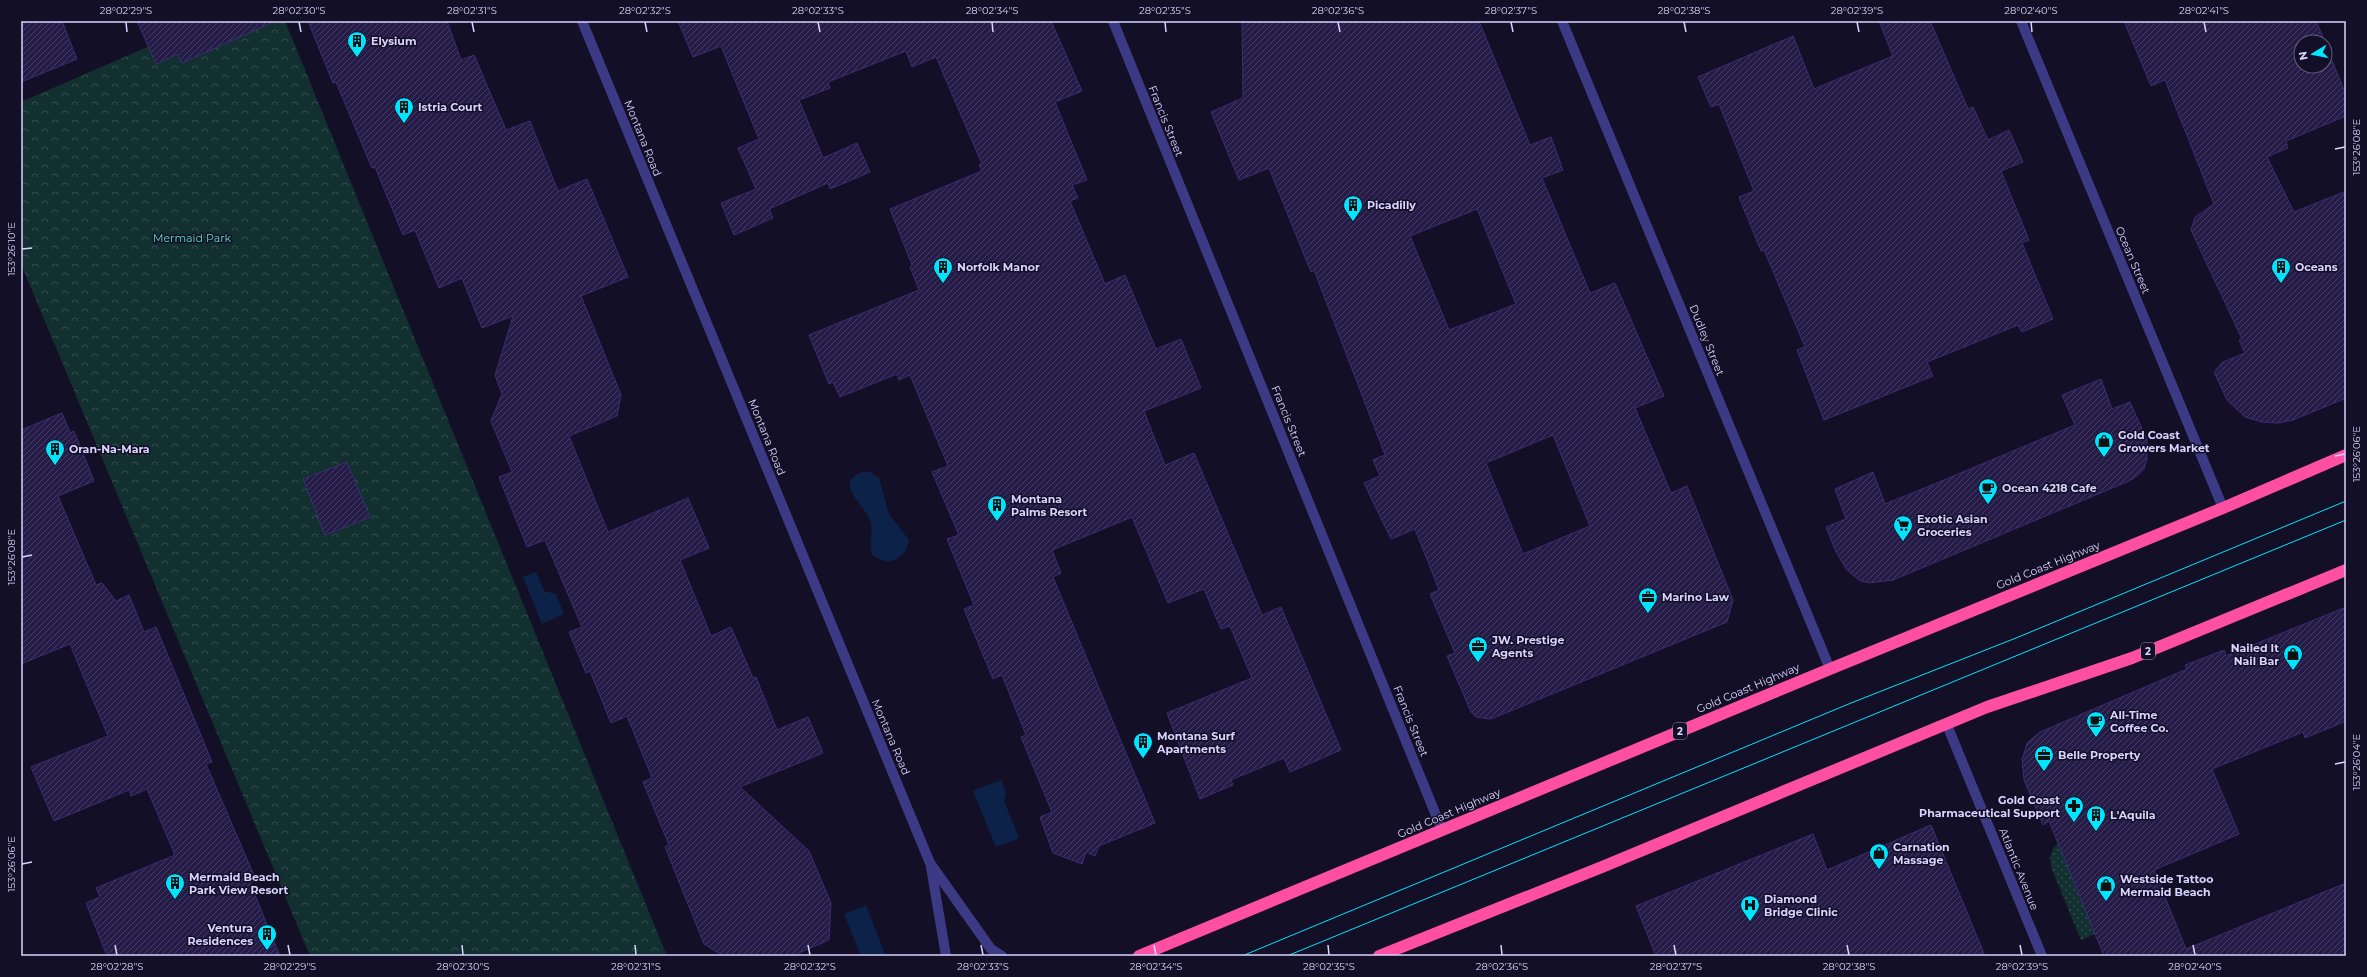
<svg xmlns="http://www.w3.org/2000/svg" width="2367" height="977" viewBox="0 0 2367 977" font-family="Montserrat,sans-serif">
	<defs>
		<pattern id="park-crowns" width="20" height="18" patternUnits="userSpaceOnUse"><rect width="20" height="18" fill="#12302f"/><path d="M2 6a3 3 0 1 1 6 0M12 15a3 3 0 1 1 6 0" fill="none" stroke="#344d4e"/></pattern>
		<pattern id="garden-dots" width="8" height="8" patternUnits="userSpaceOnUse"><rect width="8" height="8" fill="#12302f"/><path d="M2 2h.1M6 6h.1" fill="none" stroke="#344d4e" stroke-width="1.8" stroke-linecap="round"/></pattern>
		<pattern id="building-hatch" width="6" height="6" patternUnits="userSpaceOnUse"><rect width="6" height="6" fill="#241b47"/><path d="M-1 1l2-2M0 6l6-6M5 7l2-2" fill="none" stroke="#433b63"/></pattern>
	</defs>
	<rect width="100%" height="100%" fill="#130f26"/>
	<path fill="url(#park-crowns)" d="M207,21h78l382,935h-357l-289,-692v-162z"/>
	<path fill="url(#garden-dots)" d="M2058,843l37,91 -14,6 -29,-70c-3,-11 -3,-18 6,-27z"/>
	<g fill="#0c2248">
		<path d="M863,472h7l9,6 10,36 20,26c-2,19 -22,29 -37,14 -4,-11 1,-20 -1,-30 -3,-19 -41,-40 -8,-52z"/>
		<path d="M536,572l8,19 12,3 8,20 -22,10 -19,-47z"/>
		<path d="M1001,780l5,12 -2,9 15,37 -23,9 -23,-56z"/>
		<path d="M866,905l19,49 -24,2 -17,-42z"/>
	</g>
	<g fill="url(#building-hatch)" stroke="#3b2d73" fill-rule="evenodd">
		<path d="M21,21h41l15,38 -56,23z"/>
		<path d="M137,21h138l-93,42 -4,-9 -22,10z"/>
		<path d="M308,21h139l14,39 13,-5 32,75 24,-9 28,70 29,-12 41,98 -47,19 40,99 -4,21 -48,20 39,96 80,-34 21,50 -29,12 31,76 20,-9 22,51 3,-1 21,53 31,-13 15,36 -83,34 69,64 22,52 -2,37 -37,16h-69l-19,-12 -39,-97 4,-2 -26,-63 9,-4 -25,-62 -16,7 -21,-52 -4,2 -17,-41 13,-5 -37,-87 -18,7 -28,-70 13,-5 -21,-51 11,-27 -7,-19 18,-59 -31,12 -20,-50 -23,10 -24,-58 -12,5 -28,-68 -3,1 -36,-86 -3,1z"/>
		<path d="M678,21h373l31,70 -27,11 32,78 -15,5 6,13 -8,3 35,83 20,-9 31,74 25,-10 20,49 -57,23 21,54 29,-12 68,162 19,-8 60,143 -51,22 -6,-14 -53,22 2,5 -33,14 -33,-86 85,-35 -22,-52 -9,3 -17,-40 -36,14 -36,-86 -80,33 9,23 -8,4 102,246 -56,23 -4,10 -9,-4 -4,12 -29,-11 -13,-36 12,-5 -31,-75 5,-2 -24,-60 -9,4 -29,-70 10,-4 -27,-66 12,-4 -27,-63 16,-6 -38,-91 -11,5 -2,-6 -57,23 -7,-15 -4,2 -20,-49 110,-45 -9,-23 2,-2 -22,-56 92,-38 -3,-6 3,-1 -46,-107 -24,10 -6,-16 -78,31 2,6 -31,12 24,58 34,-15 13,29 -40,17 -2,-6 -59,26 4,9 -39,17 -13,-32 35,-14 -18,-41 21,-9 -38,-93 -28,11z"/>
		<path d="M1242,21h237l51,124 21,-8 12,33 -21,8 48,115 25,-10 49,113 -29,12 36,85 16,-7 46,114 -6,22 -236,97 -15,-2 -5,-5 -24,-56 8,-3 -25,-59 9,-4 -24,-61 -24,10 -27,-56 16,-7 -7,-16 12,-5 -71,-185 -3,2 -42,-104 -30,12 -28,-68 32,-14zM1477,209l39,95 -67,26 -39,-94zM1553,435l37,91 -67,28 -37,-91z"/>
		<path d="M1879,21h51l38,88 5,-2 15,33 21,-10 14,32 -22,9 28,69 -7,3 31,76 -31,13 -4,-7 -91,37 6,14 -109,44 -27,-70 8,-3 -41,-97 -3,1 -22,-54 15,-6 -35,-87 -8,3 -13,-30 95,-41 21,53 79,-33z"/>
		<path d="M2124,21h192l9,21h-24v24h24v-23l21,52v21l-60,25 2,7 -21,9 27,55 52,-21v207l-53,22 -15,3 -16,-1 -17,-5 -18,-17 -13,-28 9,-10 22,-9 -6,-13 3,-1 -51,-109 4,-13 19,-13 -49,-124 -14,6z"/>
		<path d="M2101,379l11,30 18,-7 17,38v19l-3,10 -7,7 -8,5 -236,99 -24,3 -10,-3 -12,-10 -11,-18 -10,-25 20,-8 -11,-30 38,-17 12,32 42,-17 148,-62 -13,-30z"/>
		<path d="M62,413l8,20 4,-2 20,50 -36,15 38,89 6,-2 14,18 13,-6 15,37 12,-5 56,135 -6,2 50,116 -6,3 30,73h-173l-21,-53 14,-6 -4,-9 79,-33 -28,-66 -16,7 -2,-6 -75,31 -23,-54 77,-31 -38,-92 -49,20v-234z"/>
		<path d="M347,462l23,55 -45,18 -22,-56z"/>
		<path d="M2346,607v114l-41,17 -2,-6 -91,37 27,65 -85,36 32,79 160,-66v73h-242l-55,-135 -6,4 -19,-45 -2,-20 5,-17 13,-11 147,-63 -2,-4 39,-15 2,6z"/>
		<path d="M1931,825l54,131h-329l-20,-50 177,-72 14,36z"/>
	</g>
	<g fill="none" stroke-linecap="round" stroke-linejoin="round">
		<g stroke="#3d3a85" stroke-width="10">
			<path d="M582,21l348,842 61,86 11,7"/>
			<path d="M1113,21l329,809"/>
			<path d="M1562,21l268,648"/>
			<path d="M2021,21l202,487"/>
			<path d="M1947,725l95,231"/>
			<path d="M931,867l15,89"/>
		</g>
		<g stroke="#ff4fa3" stroke-width="12">
			<path d="M1139,956l691,-287 393,-161 123,-53"/>
			<path d="M1379,956l223,-89 385,-160 145,-49 214,-88"/>
		</g>
		<g stroke="#00e5ff" stroke-width="1">
			<path d="M1242,956l609,-253 165,-65 330,-137"/>
			<path d="M1287,956l1059,-436"/>
		</g>
	</g>
	<path fill="none" stroke="#d9d4ff" stroke-width="1.5" d="M126,22l1,10M299,22l2,10M472,22l2,10M645,22l2,10M818,22l2,10M992,22l1,10M1165,22l1,10M1338,22l2,10M1511,22l2,10M1684,22l2,10M1857,22l2,10M2031,22l1,10M2204,22l2,10M2335,149l10,-2M22,249l10,-1M2335,456l10,-2M22,557l10,-2M2335,764l10,-2M22,864l10,-2M115,945l2,10M288,945l2,10M462,945l1,10M635,945l1,10M808,945l2,10M981,945l2,10M1154,945l2,10M1328,945l1,10M1501,945l1,10M1674,945l2,10M1847,945l2,10M2020,945l2,10M2193,945l2,10"/>
	<defs>
		<g id="building-pin" transform="scale(1)"><path d="M0 17L-7.5 6A9.5 9.5 0 1 1 7.5 6Z" fill="#00e5ff" stroke="#130f26"/><path d="M-4-6H4V6H1V3H-1V6H-4ZM-2.5-4.3h1.7v1.8h-1.7ZM.8-4.3h1.7v1.8H.8ZM-2.5-1h1.7V.8h-1.7ZM.8-1h1.7V.8H.8Z" fill="#111"/></g>
		<g id="shop-pin" transform="scale(1)"><path d="M0 17L-7.5 6A9.5 9.5 0 1 1 7.5 6Z" fill="#00e5ff" stroke="#130f26"/><path d="M-5-2.5h2.3a2.7 3.5 0 0 1 5.4 0H5L5.5 6h-11ZM-1.5-2.5h3a1.5 2.3 0 0 0-3 0Z" fill="#111"/></g>
		<g id="cafe-pin" transform="scale(1)"><path d="M0 17L-7.5 6A9.5 9.5 0 1 1 7.5 6Z" fill="#00e5ff" stroke="#130f26"/><path d="M-5.5-4.5H6V0H3Q3 3.5 0 3.5H-2.5Q-5.5 3.5-5.5 0ZM3-3.2v2h1.7v-2ZM-6 4.5H4V6H-6Z" fill="#111"/></g>
		<g id="supermarket-pin" transform="scale(1)"><path d="M0 17L-7.5 6A9.5 9.5 0 1 1 7.5 6Z" fill="#00e5ff" stroke="#130f26"/><path d="M-6-5.5h2.5l.6 2H6L4.5 2H-2.5L-4.4-4H-6ZM-1.5 3.2a1.3 1.3 0 1 0 .1 0ZM3 3.2a1.3 1.3 0 1 0 .1 0Z" fill="#111"/></g>
		<g id="office-pin" transform="scale(1)"><path d="M0 17L-7.5 6A9.5 9.5 0 1 1 7.5 6Z" fill="#00e5ff" stroke="#130f26"/><path d="M-6-3h4V-5.5h4V-3h4V5H-6ZM-1-4.5V-3h2v-1.5ZM-6 0V1H6V0Z" fill="#111"/></g>
		<g id="pharmacy-pin" transform="scale(1)"><path d="M0 17L-7.5 6A9.5 9.5 0 1 1 7.5 6Z" fill="#00e5ff" stroke="#130f26"/><path d="M-2-6h4v4h4v4h-4v4h-4v-4h-4v-4h4Z" fill="#111"/></g>
		<g id="hospital-pin" transform="scale(1)"><path d="M0 17L-7.5 6A9.5 9.5 0 1 1 7.5 6Z" fill="#00e5ff" stroke="#130f26"/><path d="M-5-5h3v3.5h4V-5h3V5h-3V1.5h-4V5h-3Z" fill="#111"/></g>
	</defs>
	<g fill-rule="evenodd">
		<use href="#building-pin" x="357" y="41"/>
		<use href="#building-pin" x="404" y="107"/>
		<use href="#building-pin" x="1353" y="205"/>
		<use href="#building-pin" x="943" y="267"/>
		<use href="#building-pin" x="2281" y="267"/>
		<use href="#shop-pin" x="2104" y="441"/>
		<use href="#building-pin" x="55" y="449"/>
		<use href="#cafe-pin" x="1988" y="488"/>
		<use href="#building-pin" x="997" y="505"/>
		<use href="#supermarket-pin" x="1903" y="525"/>
		<use href="#office-pin" x="1648" y="597"/>
		<use href="#office-pin" x="1478" y="646"/>
		<use href="#shop-pin" x="2293" y="654"/>
		<use href="#cafe-pin" x="2096" y="721"/>
		<use href="#building-pin" x="1143" y="742"/>
		<use href="#office-pin" x="2044" y="755"/>
		<use href="#pharmacy-pin" x="2074" y="806"/>
		<use href="#building-pin" x="2096" y="815"/>
		<use href="#shop-pin" x="1879" y="853"/>
		<use href="#building-pin" x="175" y="883"/>
		<use href="#shop-pin" x="2106" y="885"/>
		<use href="#hospital-pin" x="1750" y="905"/>
		<use href="#building-pin" x="267" y="934"/>
	</g>
	<g text-anchor="middle" stroke-width="3" stroke-linejoin="round" paint-order="stroke">
		<g fill="#130f26" stroke="#9e99be" stroke-width="1">
			<rect x="2141" y="643" width="14" height="16" rx="3"/>
			<rect x="1673" y="723" width="14" height="16" rx="3"/>
		</g>
		<g font-size="10" font-weight="bold" fill="#d9d4ff">
			<text x="2148" y="655">2</text>
			<text x="1680" y="735">2</text>
		</g>
		<g font-size="11" font-weight="bold" fill="#d9d4ff" stroke="#130f26" text-anchor="start">
			<text x="371" y="45">Elysium</text>
			<text x="418" y="111">Istria Court</text>
			<text x="1367" y="209">Picadilly</text>
			<text x="957" y="271">Norfolk Manor</text>
			<text x="2295" y="271">Oceans</text>
			<text x="2118" y="439">Gold Coast<tspan x="2118" dy="13">Growers Market</tspan></text>
			<text x="69" y="453">Oran-Na-Mara</text>
			<text x="2002" y="492">Ocean 4218 Cafe</text>
			<text x="1011" y="503">Montana<tspan x="1011" dy="13">Palms Resort</tspan></text>
			<text x="1917" y="523">Exotic Asian<tspan x="1917" dy="13">Groceries</tspan></text>
			<text x="1662" y="601">Marino Law</text>
			<text x="1492" y="644">JW. Prestige<tspan x="1492" dy="13">Agents</tspan></text>
			<text x="2279" y="652" text-anchor="end">Nailed It<tspan x="2279" dy="13">Nail Bar</tspan></text>
			<text x="2110" y="719">All-Time<tspan x="2110" dy="13">Coffee Co.</tspan></text>
			<text x="1157" y="740">Montana Surf<tspan x="1157" dy="13">Apartments</tspan></text>
			<text x="2058" y="759">Belle Property</text>
			<text x="2060" y="804" text-anchor="end">Gold Coast<tspan x="2060" dy="13">Pharmaceutical Support</tspan></text>
			<text x="2110" y="819">L'Aquila</text>
			<text x="1893" y="851">Carnation<tspan x="1893" dy="13">Massage</tspan></text>
			<text x="189" y="881">Mermaid Beach<tspan x="189" dy="13">Park View Resort</tspan></text>
			<text x="2120" y="883">Westside Tattoo<tspan x="2120" dy="13">Mermaid Beach</tspan></text>
			<text x="1764" y="903">Diamond<tspan x="1764" dy="13">Bridge Clinic</tspan></text>
			<text x="253" y="932" text-anchor="end">Ventura<tspan x="253" dy="13">Residences</tspan></text>
		</g>
		<g font-size="11" fill="#d9d4ff" stroke="#130f26">
			<text transform="translate(1166 121) rotate(68)" y="4">Francis Street</text>
			<text transform="translate(643 138) rotate(68)" y="4">Montana Road</text>
			<text transform="translate(2133 260) rotate(67)" y="4">Ocean Street</text>
			<text transform="translate(1707 340) rotate(68)" y="4">Dudley Street</text>
			<text transform="translate(1289 421) rotate(68)" y="4">Francis Street</text>
			<text transform="translate(767 437) rotate(68)" y="4">Montana Road</text>
			<text transform="translate(2048 565) rotate(-22)" y="4">Gold Coast Highway</text>
			<text transform="translate(1748 688) rotate(-23)" y="4">Gold Coast Highway</text>
			<text transform="translate(1411 721) rotate(68)" y="4">Francis Street</text>
			<text transform="translate(891 737) rotate(67)" y="4">Montana Road</text>
			<text transform="translate(1449 813) rotate(-23)" y="4">Gold Coast Highway</text>
			<text transform="translate(2019 869) rotate(68)" y="4">Atlantic Avenue</text>
		</g>
		<g font-size="11" fill="#5fe0c0" stroke="#130f26">
			<text x="192" y="242">Mermaid Park</text>
		</g>
	</g>
	<rect width="2367" height="977" fill="none" stroke="#130f26" stroke-width="44"/>
	<g transform="translate(2313 54) rotate(260)"><circle r="19" fill="#130f26" stroke="#625e7d"/>
	<path d="M0-3L7 15L0 10L-7 15Z" fill="#00e5ff"/>
	<text y="-6" font-size="11" font-weight="bold" text-anchor="middle" fill="#d9d4ff">N</text>
	</g>
	<rect x="22" y="22" width="2323" height="933" fill="none" stroke="#d9d4ff" stroke-width="1.5"/>
	<g font-size="10" text-anchor="middle" fill="#d9d4ff">
		<text x="126" y="14">28°02'29"S</text>
		<text x="299" y="14">28°02'30"S</text>
		<text x="472" y="14">28°02'31"S</text>
		<text x="645" y="14">28°02'32"S</text>
		<text x="818" y="14">28°02'33"S</text>
		<text x="992" y="14">28°02'34"S</text>
		<text x="1165" y="14">28°02'35"S</text>
		<text x="1338" y="14">28°02'36"S</text>
		<text x="1511" y="14">28°02'37"S</text>
		<text x="1684" y="14">28°02'38"S</text>
		<text x="1857" y="14">28°02'39"S</text>
		<text x="2031" y="14">28°02'40"S</text>
		<text x="2204" y="14">28°02'41"S</text>
		<text transform="translate(2356 147) rotate(-90)" y="4">153°26'08"E</text>
		<text transform="translate(11 249) rotate(-90)" y="4">153°26'10"E</text>
		<text transform="translate(2356 454) rotate(-90)" y="4">153°26'06"E</text>
		<text transform="translate(11 557) rotate(-90)" y="4">153°26'08"E</text>
		<text transform="translate(2356 762) rotate(-90)" y="4">153°26'04"E</text>
		<text transform="translate(11 864) rotate(-90)" y="4">153°26'06"E</text>
		<text x="117" y="970">28°02'28"S</text>
		<text x="290" y="970">28°02'29"S</text>
		<text x="463" y="970">28°02'30"S</text>
		<text x="636" y="970">28°02'31"S</text>
		<text x="810" y="970">28°02'32"S</text>
		<text x="983" y="970">28°02'33"S</text>
		<text x="1156" y="970">28°02'34"S</text>
		<text x="1329" y="970">28°02'35"S</text>
		<text x="1502" y="970">28°02'36"S</text>
		<text x="1676" y="970">28°02'37"S</text>
		<text x="1849" y="970">28°02'38"S</text>
		<text x="2022" y="970">28°02'39"S</text>
		<text x="2195" y="970">28°02'40"S</text>
	</g>
</svg>
